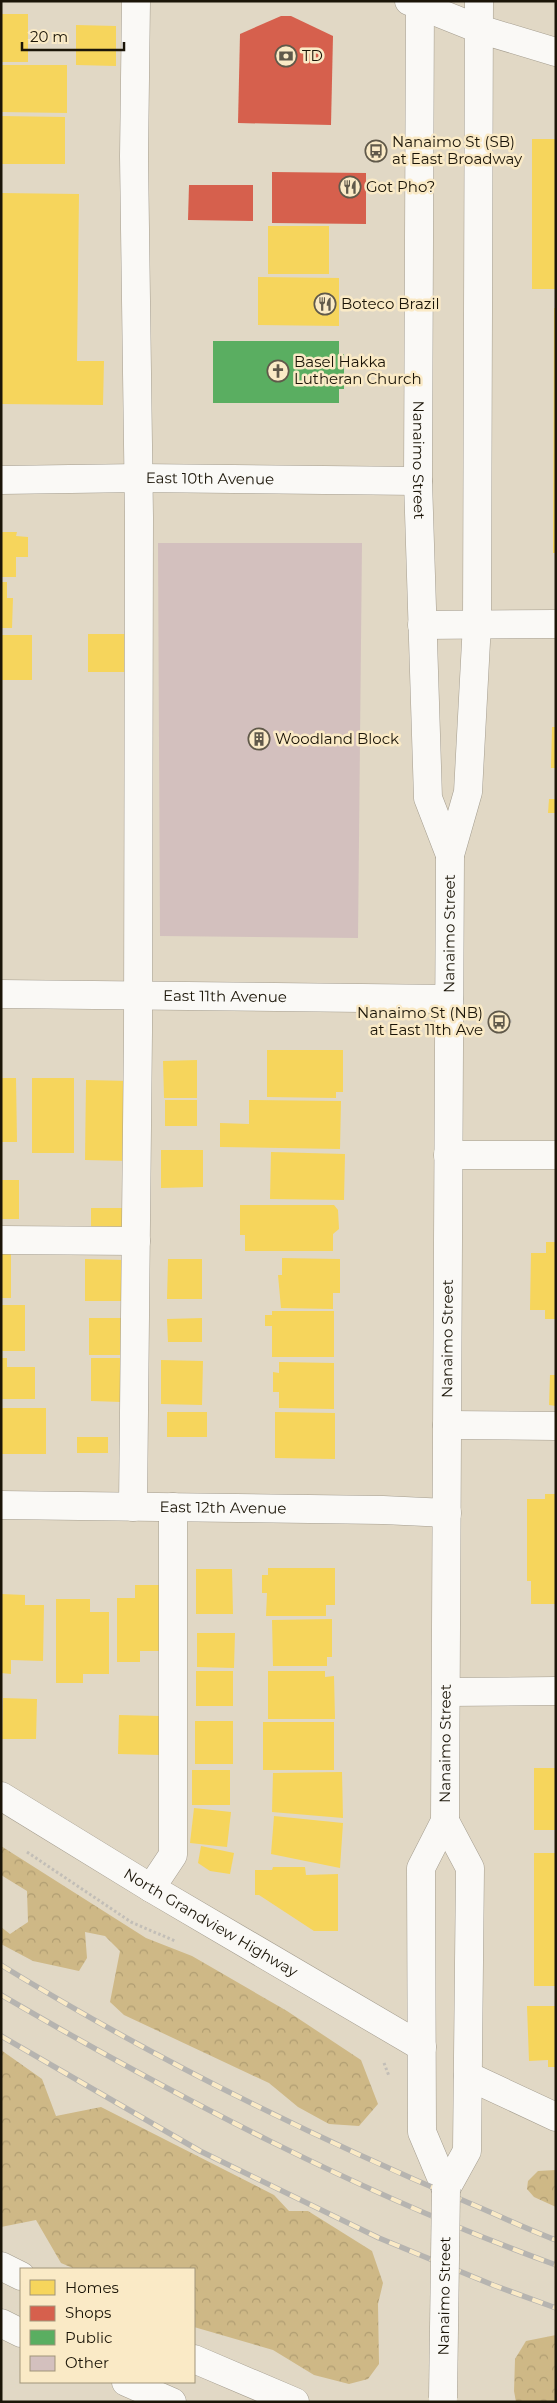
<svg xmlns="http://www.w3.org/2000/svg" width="557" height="2403" viewBox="0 0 557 2403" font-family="Montserrat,sans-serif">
	<defs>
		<pattern id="forest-crowns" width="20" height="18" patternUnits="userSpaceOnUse" patternTransform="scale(1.25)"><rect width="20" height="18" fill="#ceb886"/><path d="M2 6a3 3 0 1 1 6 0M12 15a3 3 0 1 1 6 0" fill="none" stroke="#b09d72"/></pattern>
	</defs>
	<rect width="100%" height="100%" fill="#e1d8c5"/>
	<g fill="url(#forest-crowns)">
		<path d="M1,1846l145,92 46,18 95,55 74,49 17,44 -19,22 -30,-2 -31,-17 -29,-24 -145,-68 -14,-13 10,-51 -15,-15 -20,-4 2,26 -8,13 -46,-10 -32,-17v-17l9,7 18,-12 -1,-31 -26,-16z"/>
		<path d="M1,2050l41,29 14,37 45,-9 173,88 15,16h19l64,40 11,32 -5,21 1,60 -11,15 -19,5 -35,-9 -41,-25 -79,-23v-58h-119l-14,-6 -25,-43 -35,7z"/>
		<path d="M556,2170v37l-22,-10 -7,-8 1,-8 10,-10z"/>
		<path d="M556,2335v67h-40l-2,-11 1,-32 11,-18z"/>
	</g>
	<g fill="#f6d55c">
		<rect x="1" y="14" width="27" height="48"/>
		<path d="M76,25l40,1v40l-40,-1z"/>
		<path d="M1,65h66v48l-66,-1z"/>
		<path d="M1,116l64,1v47h-64z"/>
		<rect x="532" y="139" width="24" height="150"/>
		<path d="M1,193l78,1 -2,167h27l-1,44 -102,-1z"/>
		<rect x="268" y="226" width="61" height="48"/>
		<path d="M258,277l81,1v48l-81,-1z"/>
		<path d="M554,308h2v245h-3z"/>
		<path d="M1,532h16l-1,4 12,1v20h-12v20h-15z"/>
		<path d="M1,582h6v16h6l-1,30h-11z"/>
		<rect x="88" y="634" width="41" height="38"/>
		<rect x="1" y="635" width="31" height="45"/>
		<path d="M552,727h4v41h-5z"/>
		<path d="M549,799h7v14h-8z"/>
		<path d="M267,1050h76v42h-7v6l-69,-1z"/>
		<path d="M197,1060v38h-33l-1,-37z"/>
		<path d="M1,1078h15l1,64h-16z"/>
		<rect x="32" y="1078" width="42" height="75"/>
		<path d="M86,1080l44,1 -1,80 -44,-1z"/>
		<rect x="165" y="1100" width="32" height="26"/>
		<path d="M249,1100l92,1 -1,48 -120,-2v-24l29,1z"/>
		<path d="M161,1150h42v37l-42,1z"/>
		<path d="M271,1152l74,2 -1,46 -74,-1z"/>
		<rect x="1" y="1180" width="18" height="39"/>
		<path d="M240,1205h94l4,5 1,19 -6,5v17h-88v-16h-5z"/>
		<rect x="91" y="1208" width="35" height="21"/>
		<path d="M546,1242h10l-1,77h-10v-9h-15l1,-57h15z"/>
		<path d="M11,1250v48h-10v-47z"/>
		<path d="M282,1258l58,1v34h-7v16l-52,-1 -3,-33h4z"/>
		<path d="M85,1259l39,1v41h-39z"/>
		<path d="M168,1259h34v40h-35z"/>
		<rect x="1" y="1305" width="24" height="46"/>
		<path d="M272,1311h62v46h-62v-31h-7v-11h7z"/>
		<path d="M89,1318h35l-1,37h-34z"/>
		<path d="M202,1318v24h-34l-1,-23z"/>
		<path d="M1,1358h6v9h28v32h-34z"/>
		<path d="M91,1358h31v44l-31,-1z"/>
		<path d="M161,1360l42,1 -1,44 -41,-1z"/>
		<path d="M279,1362l55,1v46l-55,-1v-16h-6v-20l6,1z"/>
		<path d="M550,1375h6v31l-7,-1z"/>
		<rect x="1" y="1408" width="45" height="46"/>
		<rect x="167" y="1412" width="40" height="25"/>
		<path d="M275,1412l60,1v46l-60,-1z"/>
		<rect x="77" y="1437" width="31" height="16"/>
		<path d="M545,1494h11v110h-25v-23h-4v-82h18z"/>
		<path d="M268,1568h67v37h-9v11h-60l1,-23h-5v-18h6z"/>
		<path d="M196,1569h36l1,45h-37z"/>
		<path d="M135,1585h24v66h-19v11h-23v-64h18z"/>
		<path d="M1,1594l24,1v10h19l-1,56 -32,-1v14l-10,-1z"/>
		<path d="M56,1599h34v13h19v62h-26v9h-27z"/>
		<path d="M332,1619v38h-5v9h-54l-1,-46z"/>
		<path d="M197,1633h38l-1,35 -37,-1z"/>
		<rect x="196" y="1671" width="37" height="35"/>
		<path d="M268,1671h57v6l9,-1 1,43h-67z"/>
		<path d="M3,1698l34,1 -1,40h-34z"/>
		<path d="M119,1715l42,1v39l-43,-1z"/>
		<rect x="195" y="1721" width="38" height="43"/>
		<rect x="263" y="1722" width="71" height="48"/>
		<rect x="534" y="1768" width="22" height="62"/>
		<rect x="192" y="1770" width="38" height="35"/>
		<path d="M342,1772l1,46 -71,-6 1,-39z"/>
		<path d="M194,1808l37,4 -4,35 -37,-4z"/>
		<path d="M274,1816l69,7 -3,45 -69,-14z"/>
		<path d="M201,1846l33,7 -4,21 -20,-3 -12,-8z"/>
		<rect x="534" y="1853" width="22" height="133"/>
		<path d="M273,1867h32l1,8 32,-1v57h-24l-55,-36h-4v-25h17z"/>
		<path d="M527,2006h29v61h-8v-7l-19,1z"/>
	</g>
	<g fill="#d6604d">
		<path d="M281,16h10l42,20 -2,89 -93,-2 2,-89z"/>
		<path d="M272,172l94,1v51l-94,-1z"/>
		<path d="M189,185h64v36l-65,-1z"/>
	</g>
	<path fill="#5aae61" d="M213,341h126v13h5v35h-5v14h-126z"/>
	<path fill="#d3c0be" d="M158,543h204l-4,395 -198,-2z"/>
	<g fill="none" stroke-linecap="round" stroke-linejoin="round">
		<g stroke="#a49d8f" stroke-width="29">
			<g id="minor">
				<path id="s1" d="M1,480l138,-2 279,3"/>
				<path d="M422,625l134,-1"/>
				<path id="s2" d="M1,994l448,5"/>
				<path d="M448,1155h108"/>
				<path d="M1,1240l135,1"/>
				<path d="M447,1425l109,1"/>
				<path id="s3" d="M1,1505l382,5 64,3"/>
				<path d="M133,1507l5,-475 1,-515 -5,-361 2,-155"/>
				<path d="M446,1692l110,-1"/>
				<path id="s4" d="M1,1796l150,92 271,159"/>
				<path d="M151,1888l22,-33v-348"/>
				<path d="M468,2076l88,41"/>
				<path d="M1,2266l20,10"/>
				<path d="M1,2323l20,10"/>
				<path d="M194,2359l101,43"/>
				<path d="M126,2382l46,20"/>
			</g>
		</g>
		<g stroke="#a49d8f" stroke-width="29">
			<g id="major">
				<path d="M409,1l70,28 77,23"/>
				<path id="s5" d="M420,1l-2,480 10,317 22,57"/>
				<path d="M445,1821l25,47 -3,283 -21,38"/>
				<path id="s6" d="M446,2189l-24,-57 -1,-264 24,-47 5,-966 18,-63 9,-169 2,-622"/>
			</g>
		</g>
		<g stroke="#c2beb7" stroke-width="3" stroke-dasharray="2.5 2.5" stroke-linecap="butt">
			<path d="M499,1022l13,-1"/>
			<path d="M27,1852l104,70 44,19"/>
			<path d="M384,2063l5,13"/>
		</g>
		<use href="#minor" stroke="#faf9f6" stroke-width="28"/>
		<use href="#major" stroke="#faf9f6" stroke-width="28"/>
		<g stroke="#b6b4b0" stroke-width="5.5">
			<g id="rail">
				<path d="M1,1965c150,92 307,170 468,238 29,12 57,26 87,37"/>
				<path d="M1,1995c175,102 364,201 555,270"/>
				<path d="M1,2036l199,115 179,87 114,47 63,23"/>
			</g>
		</g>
		<use href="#rail" stroke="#faeac6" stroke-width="4" stroke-dasharray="11" stroke-linecap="butt"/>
		<g stroke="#a49d8f" stroke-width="29" stroke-linecap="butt">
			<g id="major-bridge">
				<path id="s7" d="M443,2398l3,-209"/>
			</g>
		</g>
		<use href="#major-bridge" stroke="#faf9f6" stroke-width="28"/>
	</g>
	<defs>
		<g id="bank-ring" transform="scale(1.125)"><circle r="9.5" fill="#faeac6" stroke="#60594a" stroke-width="1.5"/><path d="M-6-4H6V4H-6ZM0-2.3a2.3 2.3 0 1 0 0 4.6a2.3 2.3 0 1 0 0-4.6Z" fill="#60594a"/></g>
		<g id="bus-ring" transform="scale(1.125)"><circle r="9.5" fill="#faeac6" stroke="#60594a" stroke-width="1.5"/><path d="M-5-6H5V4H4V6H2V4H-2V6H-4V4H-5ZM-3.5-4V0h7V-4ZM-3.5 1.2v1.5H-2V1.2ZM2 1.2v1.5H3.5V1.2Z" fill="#60594a"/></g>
		<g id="restaurant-ring" transform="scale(1.125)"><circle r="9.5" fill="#faeac6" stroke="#60594a" stroke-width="1.5"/><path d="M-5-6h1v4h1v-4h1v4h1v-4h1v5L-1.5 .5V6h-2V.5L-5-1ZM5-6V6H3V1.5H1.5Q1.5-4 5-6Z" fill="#60594a"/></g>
		<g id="church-ring" transform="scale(1.125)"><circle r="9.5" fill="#faeac6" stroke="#60594a" stroke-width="1.5"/><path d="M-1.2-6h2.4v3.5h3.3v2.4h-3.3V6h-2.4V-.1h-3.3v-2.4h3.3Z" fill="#60594a"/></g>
		<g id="building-ring" transform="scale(1.125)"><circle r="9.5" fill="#faeac6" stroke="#60594a" stroke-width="1.5"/><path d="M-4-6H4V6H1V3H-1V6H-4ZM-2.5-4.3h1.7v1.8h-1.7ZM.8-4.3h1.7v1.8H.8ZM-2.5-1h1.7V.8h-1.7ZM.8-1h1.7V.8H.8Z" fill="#60594a"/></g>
	</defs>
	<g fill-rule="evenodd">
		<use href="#bank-ring" x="286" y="56"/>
		<use href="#bus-ring" x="376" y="151"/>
		<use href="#restaurant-ring" x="350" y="187"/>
		<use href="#restaurant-ring" x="325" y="304"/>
		<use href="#church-ring" x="278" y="371"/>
		<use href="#building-ring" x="259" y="739"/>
		<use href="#bus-ring" x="499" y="1022"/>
	</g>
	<g text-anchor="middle" stroke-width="5" stroke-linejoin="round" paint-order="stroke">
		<g font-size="15" fill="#1b1508" stroke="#faeac6" text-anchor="start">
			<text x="302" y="61">TD</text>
			<text x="392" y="147">Nanaimo St (SB)<tspan x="392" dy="17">at East Broadway</tspan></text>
			<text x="366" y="192">Got Pho?</text>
			<text x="341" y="309">Boteco Brazil</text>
			<text x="294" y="367">Basel Hakka<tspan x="294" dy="17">Lutheran Church</tspan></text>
			<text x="275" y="744">Woodland Block</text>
			<text x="483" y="1018" text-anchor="end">Nanaimo St (NB)<tspan x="483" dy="17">at East 11th Ave</tspan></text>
		</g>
		<g font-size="15" fill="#1b1508" stroke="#faeac6">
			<text dy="5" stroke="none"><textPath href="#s5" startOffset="459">Nanaimo Street</textPath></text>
			<text dy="5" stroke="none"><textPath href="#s1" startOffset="209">East 10th Avenue</textPath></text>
			<text dy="5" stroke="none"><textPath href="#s6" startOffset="1266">Nanaimo Street</textPath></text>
			<text dy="5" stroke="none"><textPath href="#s2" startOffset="224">East 11th Avenue</textPath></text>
			<text dy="5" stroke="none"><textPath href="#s6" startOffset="861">Nanaimo Street</textPath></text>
			<text dy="5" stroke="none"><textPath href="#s3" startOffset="222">East 12th Avenue</textPath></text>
			<text dy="5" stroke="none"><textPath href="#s6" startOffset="456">Nanaimo Street</textPath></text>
			<text dy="5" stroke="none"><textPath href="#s4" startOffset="245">North Grandview Highway</textPath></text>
			<text dy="5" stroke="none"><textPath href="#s7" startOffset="102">Nanaimo Street</textPath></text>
		</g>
	</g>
	<rect width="557" height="2403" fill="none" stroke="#1b1508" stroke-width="5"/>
	<rect x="20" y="2268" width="175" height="115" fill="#faeac6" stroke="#a1957a"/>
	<rect x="30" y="2280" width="25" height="15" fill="#f6d55c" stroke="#a1957a"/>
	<text x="65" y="2293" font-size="15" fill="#1b1508">Homes</text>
	<rect x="30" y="2306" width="25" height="15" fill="#d6604d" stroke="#a1957a"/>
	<text x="65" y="2318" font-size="15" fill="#1b1508">Shops</text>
	<rect x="30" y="2330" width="25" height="15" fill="#5aae61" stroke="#a1957a"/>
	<text x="65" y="2343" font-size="15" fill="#1b1508">Public</text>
	<rect x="30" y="2356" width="25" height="15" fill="#d3c0be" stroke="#a1957a"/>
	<text x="65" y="2368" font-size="15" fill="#1b1508">Other</text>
	<path d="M22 42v8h102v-8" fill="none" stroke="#1b1508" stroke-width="2.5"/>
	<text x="30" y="42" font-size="15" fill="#1b1508" stroke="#faeac6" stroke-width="4" paint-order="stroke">20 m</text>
</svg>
